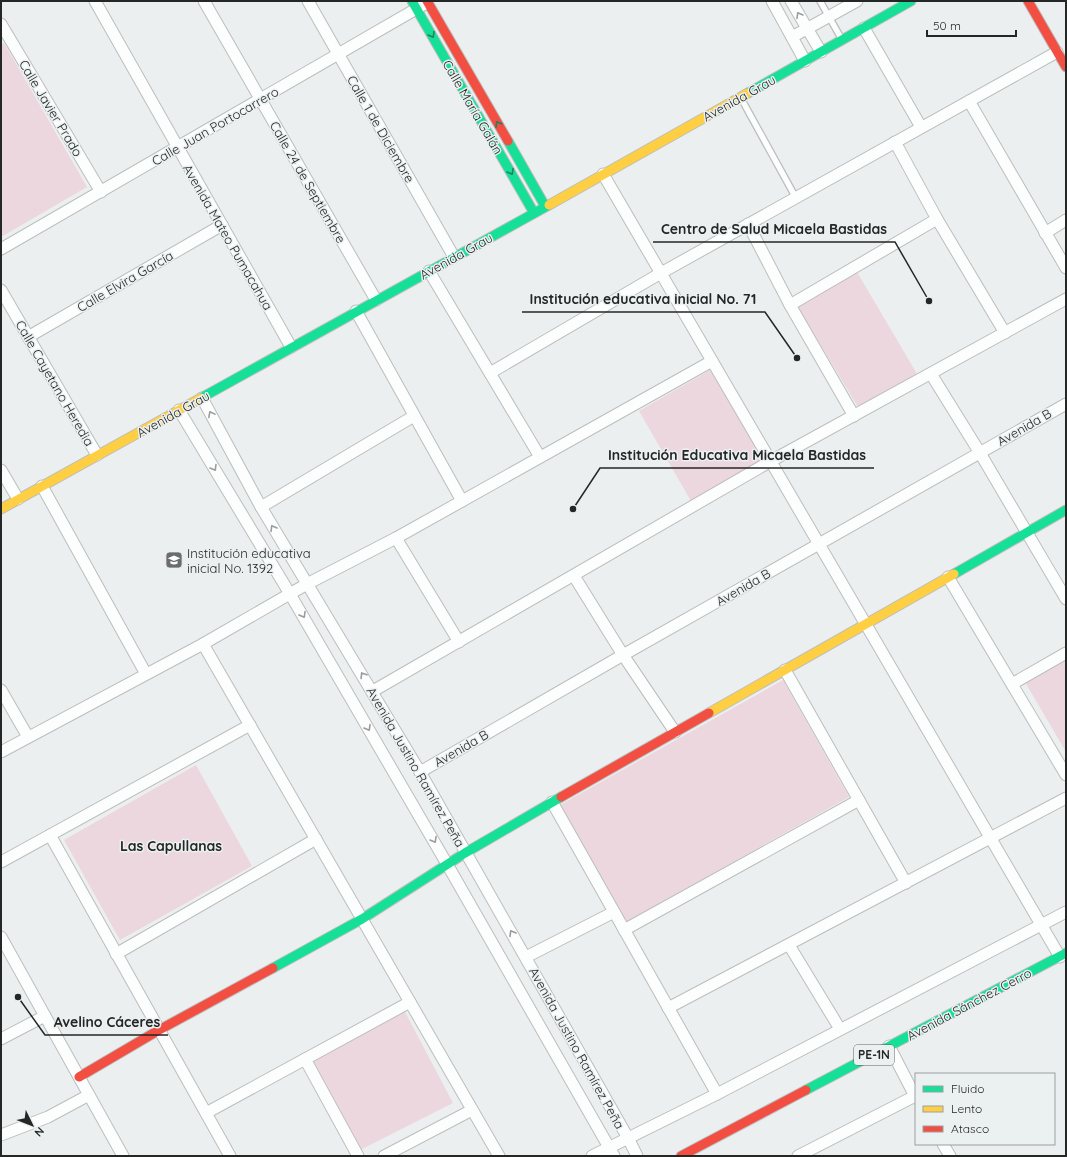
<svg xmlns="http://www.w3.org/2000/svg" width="1067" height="1157" viewBox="0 0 1067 1157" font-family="Quicksand,sans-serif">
	<rect width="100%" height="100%" fill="#ecefef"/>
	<g fill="#ecd7df">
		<path d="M4,43l83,144 -86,50v-192z"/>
		<path d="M857,272l60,102 -59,33 -60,-100z"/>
		<path d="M712,369l51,90 -72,42 -52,-90z"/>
		<path d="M1066,657v95l-41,-70z"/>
		<path d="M783,680l66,117 -223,125 -66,-117z"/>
		<path d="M196,765l56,101 -132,74 -56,-100z"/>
		<path d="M404,1010l49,93 -93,47 -50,-89z"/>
	</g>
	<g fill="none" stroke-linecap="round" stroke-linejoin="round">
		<g stroke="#bcbebe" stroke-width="8">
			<g id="lane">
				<path d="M820,1l21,37"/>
				<path d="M742,100l54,98"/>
			</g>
		</g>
		<g stroke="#bcbebe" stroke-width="13">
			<g id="street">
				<path d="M95,1l196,346"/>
				<path d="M204,1l172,299"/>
				<path d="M308,1l146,256"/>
				<path d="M772,1l33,60"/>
				<path d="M791,1l30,51"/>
				<path d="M1,24l100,168"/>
				<path d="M864,28l57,99"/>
				<path d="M792,37l65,-36"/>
				<path d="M969,101l97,167"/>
				<path d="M895,142l42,77 68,114"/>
				<path d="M603,174l457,783"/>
				<path d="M748,224l42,81 64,111"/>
				<path d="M1045,233l21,-13"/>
				<path d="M1,249l422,-244"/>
				<path d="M429,271l111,186"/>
				<path d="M1,290l96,165"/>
				<path d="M790,305l147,-86"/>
				<path d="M356,311l106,190"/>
				<path d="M28,337l194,-112"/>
				<path d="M490,373l171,-100 396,-221"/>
				<path d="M931,374l49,79 86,146"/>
				<path d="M202,398l59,109 159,265 208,366 9,18"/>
				<path d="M179,410l111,184 157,270 167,292"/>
				<path d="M1,470l17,29"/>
				<path d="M42,486l104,188"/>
				<path d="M261,507l153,-91"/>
				<path d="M396,538l63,104"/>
				<path d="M574,576l49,79 52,77"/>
				<path d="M948,577l118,198"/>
				<path d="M203,644l296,512"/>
				<path d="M785,670l121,213"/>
				<path d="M1012,684l54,-31"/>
				<path d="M1,690l27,47"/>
				<path d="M373,691l398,-230 295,-162"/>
				<path d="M1,752l202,-108 104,-60 89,-46 316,-177"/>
				<path d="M420,772l203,-117 443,-251"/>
				<path d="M552,802l165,292"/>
				<path d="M50,835l180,321"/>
				<path d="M1,862l249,-137"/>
				<path d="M624,930l235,-130"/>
				<path d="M1,937l122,219"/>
				<path d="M789,945l51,84"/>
				<path d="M116,954l200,-115"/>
				<path d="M526,957l88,-45"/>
				<path d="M668,1008l398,-210"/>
				<path d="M1,1039l44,-23"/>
				<path d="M889,1046l27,52"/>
				<path d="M305,1059l53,97"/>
				<path d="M206,1113l204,-111"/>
				<path d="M1,1135l47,-18 41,-22"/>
				<path d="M943,1144l7,12"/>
				<path d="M384,1156l88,-46"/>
				<path d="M592,1156l125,-62 349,-182"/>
				<path d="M798,1156l117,-60"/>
			</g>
		</g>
		<g stroke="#bcbebe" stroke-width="11">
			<g id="fast">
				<path d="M412,1l122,212"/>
				<path d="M748,93l163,-92"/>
				<path d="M508,141l37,65"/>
				<path d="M201,398l348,-193"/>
				<path d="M954,574l112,-64"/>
				<path d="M273,968l89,-49 103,-66 96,-56"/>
				<path d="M806,1090l260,-137"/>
			</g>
		</g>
		<g stroke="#bcbebe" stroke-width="11">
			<g id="slow">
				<path d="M549,205l199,-112"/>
				<path d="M1,509l200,-111"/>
				<path d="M709,713l245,-139"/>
			</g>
		</g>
		<g stroke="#bcbebe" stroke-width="11">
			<g id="jam">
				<path d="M427,1l81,140"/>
				<path d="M1028,1l38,66"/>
				<path d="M561,797l148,-84"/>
				<path d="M79,1077l80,-47 114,-62"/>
				<path d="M681,1156l125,-66"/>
			</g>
		</g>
		<use href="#lane" stroke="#fcfdfd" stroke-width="5.5"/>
		<use href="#street" stroke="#fcfdfd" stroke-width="11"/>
		<use href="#fast" stroke="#16e098" stroke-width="9"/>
		<use href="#slow" stroke="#ffcf43" stroke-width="9"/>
		<use href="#jam" stroke="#f24e42" stroke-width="9"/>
	</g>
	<defs><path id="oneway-chevron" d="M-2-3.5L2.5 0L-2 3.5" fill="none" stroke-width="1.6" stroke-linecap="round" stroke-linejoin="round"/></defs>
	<g stroke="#9b9c9c">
		<use href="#oneway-chevron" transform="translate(799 15) rotate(-120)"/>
		<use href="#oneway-chevron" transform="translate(211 414) rotate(-118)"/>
		<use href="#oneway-chevron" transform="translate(214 468) rotate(59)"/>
		<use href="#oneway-chevron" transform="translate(273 528) rotate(-121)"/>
		<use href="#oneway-chevron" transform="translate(303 615) rotate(60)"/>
		<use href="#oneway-chevron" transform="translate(363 675) rotate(-122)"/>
		<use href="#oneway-chevron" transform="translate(368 728) rotate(60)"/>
		<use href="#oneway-chevron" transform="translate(434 840) rotate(60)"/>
		<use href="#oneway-chevron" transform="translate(512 933) rotate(-120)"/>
	</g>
	<g stroke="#1e835f">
		<use href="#oneway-chevron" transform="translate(432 35) rotate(60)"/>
		<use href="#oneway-chevron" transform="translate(498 124) rotate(-120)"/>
		<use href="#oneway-chevron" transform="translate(511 172) rotate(60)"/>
	</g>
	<defs>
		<g id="school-square" transform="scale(0.9)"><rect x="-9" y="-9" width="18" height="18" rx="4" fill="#6b6c6c" stroke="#ebf0f0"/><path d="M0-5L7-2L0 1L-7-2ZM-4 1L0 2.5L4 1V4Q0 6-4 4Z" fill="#fff"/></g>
	</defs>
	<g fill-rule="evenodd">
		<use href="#school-square" x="174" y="560"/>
	</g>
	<g text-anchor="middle" stroke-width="3" stroke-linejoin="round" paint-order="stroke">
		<rect fill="#ebf0f0" stroke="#606363" stroke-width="1" x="854" y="1045" width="40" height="20" rx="3"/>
		<g font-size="12" font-weight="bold" fill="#252626">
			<text x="874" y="1059">PE-1N</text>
		</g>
		<g font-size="13" fill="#252626" stroke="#ebf0f0">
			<text transform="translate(739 98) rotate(-29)" y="5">Avenida Grau</text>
			<text transform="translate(473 107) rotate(60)" y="5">Calle María Galán</text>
			<text transform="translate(51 108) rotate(59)" y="5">Calle Javier Prado</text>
			<text transform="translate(215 126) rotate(-30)" y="5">Calle Juan Portocarrero</text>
			<text transform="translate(381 129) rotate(60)" y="5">Calle 1 de Diciembre</text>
			<text transform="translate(308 182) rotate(60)" y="5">Calle 24 de Septiembre</text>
			<text transform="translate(228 237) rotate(60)" y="5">Avenida Mateo Pumacahua</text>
			<text transform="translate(456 256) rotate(-29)" y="5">Avenida Grau</text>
			<text transform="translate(125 281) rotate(-30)" y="5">Calle Elvira García</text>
			<text transform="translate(55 383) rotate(60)" y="5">Calle Cayetano Heredia</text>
			<text transform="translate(173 414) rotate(-29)" y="5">Avenida Grau</text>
			<text transform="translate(1024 427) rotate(-30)" y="5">Avenida B</text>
			<text transform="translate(743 587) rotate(-30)" y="5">Avenida B</text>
			<text transform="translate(461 748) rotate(-30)" y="5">Avenida B</text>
			<text transform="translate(416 767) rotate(60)" y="5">Avenida Justino Ramírez Peña</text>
			<text transform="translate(969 1004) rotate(-28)" y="5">Avenida Sánchez Cerro</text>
			<text transform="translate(577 1048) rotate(61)" y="5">Avenida Justino Ramírez Peña</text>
		</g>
		<g font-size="13" fill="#252626" stroke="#ebf0f0" text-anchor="start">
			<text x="187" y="558">Institución educativa<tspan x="187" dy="15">inicial No. 1392</tspan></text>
		</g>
		<g font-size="14" font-weight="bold" fill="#252626" stroke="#ebf0f0">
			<text x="171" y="851">Las Capullanas</text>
		</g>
	</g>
	<path fill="none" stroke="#252626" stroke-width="1.5" d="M929 301L895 242H653M797 358L765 312H522M573 509L600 468H874M18 997L45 1035H168"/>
	<g fill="#252626" stroke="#ebf0f0" stroke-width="1.5">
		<circle cx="929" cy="301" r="4"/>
		<circle cx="797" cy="358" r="4"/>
		<circle cx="573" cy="509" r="4"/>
		<circle cx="18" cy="997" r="4"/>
	</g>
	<g font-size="14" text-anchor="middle" font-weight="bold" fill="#252626" stroke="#ebf0f0" stroke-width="3" stroke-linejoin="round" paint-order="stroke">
		<text x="774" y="234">Centro de Salud Micaela Bastidas</text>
		<text x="643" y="304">Institución educativa inicial No. 71</text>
		<text x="737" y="460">Institución Educativa Micaela Bastidas</text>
		<text x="107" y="1027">Avelino Cáceres</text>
	</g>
	<rect width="1067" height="1157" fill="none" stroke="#252626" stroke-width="4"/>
	<rect x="915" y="1073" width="140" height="72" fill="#ebf0f0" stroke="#9c9f9f"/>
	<rect x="923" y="1086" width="20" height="6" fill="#16e098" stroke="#9c9f9f"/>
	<text x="951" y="1093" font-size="12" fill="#252626">Fluido</text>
	<rect x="923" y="1106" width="20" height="6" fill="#ffcf43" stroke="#9c9f9f"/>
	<text x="951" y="1113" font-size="12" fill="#252626">Lento</text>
	<rect x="923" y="1126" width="20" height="6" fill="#f24e42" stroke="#9c9f9f"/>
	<text x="951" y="1133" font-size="12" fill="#252626">Atasco</text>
	<g transform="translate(32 1125) rotate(133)" stroke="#ebf0f0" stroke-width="3" paint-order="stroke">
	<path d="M0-3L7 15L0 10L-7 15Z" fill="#252626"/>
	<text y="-6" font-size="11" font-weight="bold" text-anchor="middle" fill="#252626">N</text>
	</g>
	<path d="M927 30v6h89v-6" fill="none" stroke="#252626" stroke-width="2"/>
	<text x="933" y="30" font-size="12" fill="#252626" stroke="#ebf0f0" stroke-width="3" paint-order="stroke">50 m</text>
</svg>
